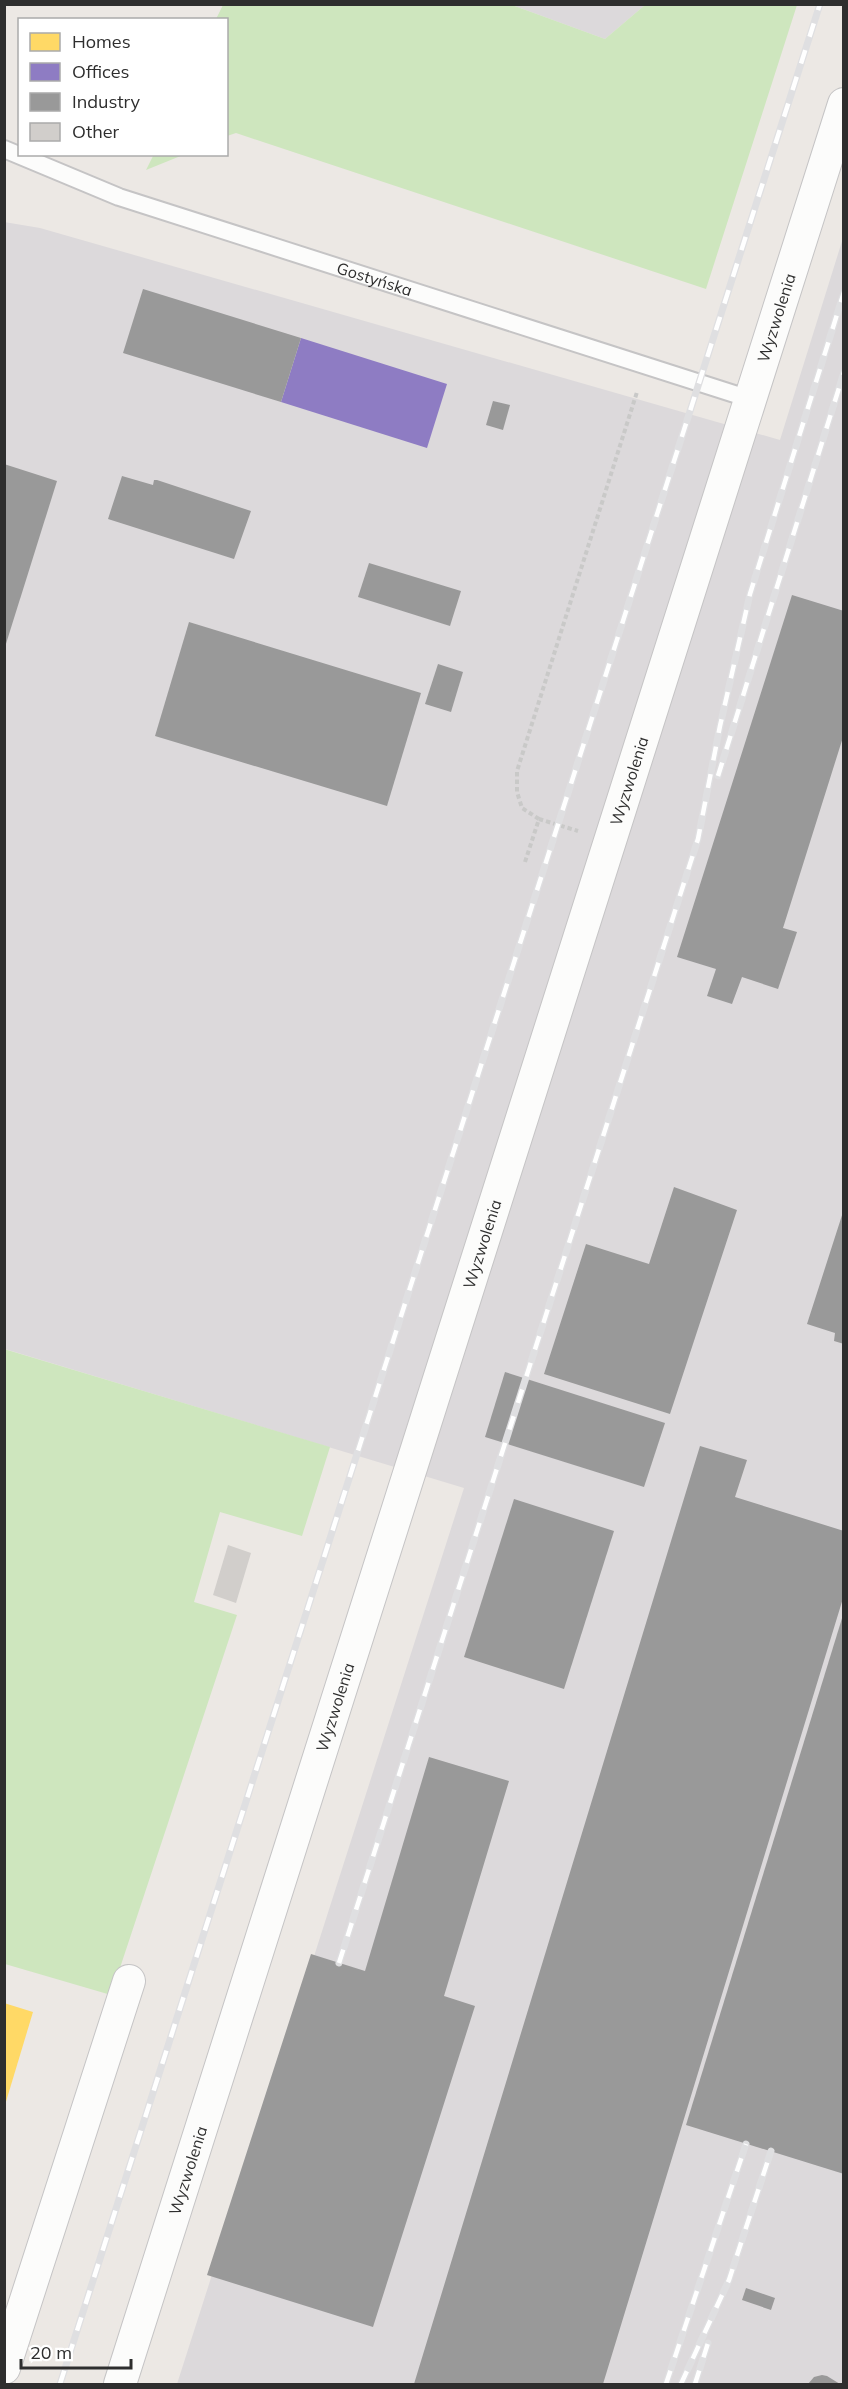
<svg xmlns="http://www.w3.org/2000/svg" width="848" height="2389" viewBox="0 0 848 2389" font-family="Mulish,sans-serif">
	<rect width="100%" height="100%" fill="#ece8e4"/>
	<g fill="#dcd9db">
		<path d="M512,5h133l-40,34z"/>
		<path d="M4,222l36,6 740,212 63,-202v2146h-666l287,-896 -459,-139z"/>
	</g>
	<g fill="#cee6be">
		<path d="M223,5h289l93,34 40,-34h152l-91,284 -470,-156 -9,3 -1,-116 -10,-1z"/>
		<path d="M154,154h29v1l-37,15z"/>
		<path d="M4,1349l326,98 -28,89 -82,-24 -26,90 43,13 -126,380 -106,-31z"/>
	</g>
	<path fill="#ffd966" d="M4,2003l29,9 -28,93h-1z"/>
	<path fill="#8e7cc3" d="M301,338l146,46 -20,64 -146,-46z"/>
	<g fill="#999">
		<path d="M143,289l158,49 -20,64 -158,-49z"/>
		<path d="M493,401l17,4 -7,25 -17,-5z"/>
		<path d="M4,464l53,17 -52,166h-1z"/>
		<path d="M122,476l31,9 1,-5h3l94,31 -17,48 -126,-40z"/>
		<path d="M369,563l92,28 -11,35 -92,-29z"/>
		<path d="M792,595l52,16v123l-61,194 14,4 -19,57 -36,-12 -10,27 -25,-8 9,-27 -39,-12z"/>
		<path d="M189,622l232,71 -34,113 -232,-70z"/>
		<path d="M438,664l25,8 -12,40 -26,-8z"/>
		<path d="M674,1187l63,23 -67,204 -126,-40 42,-130 63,20z"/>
		<path d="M844,1209v135l-10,-3 1,-8 -28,-9z"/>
		<path d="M505,1372l160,51 -21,64 -159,-50z"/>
		<path d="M700,1446l47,14 -12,37 109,34v64l-241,789h-189z"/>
		<path d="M514,1499l100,32 -50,158 -100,-32z"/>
		<path d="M843,1615h1v559l-158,-49z"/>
		<path d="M429,1757l80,24 -65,215 31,10 -102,321 -166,-52 104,-321 54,17z"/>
		<path d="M746,2288l29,10 -4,12 -29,-10z"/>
		<path d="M822,2375l5,1 13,8h-32l6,-7z"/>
	</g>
	<path fill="#d1cecb" d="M228,1545l23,8 -15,50 -23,-8z"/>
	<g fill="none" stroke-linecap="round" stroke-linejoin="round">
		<g stroke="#c5c4c5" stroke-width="20">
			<g id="lane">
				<path id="s1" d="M4,149l115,48 631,202"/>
			</g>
		</g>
		<g stroke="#c5c4c5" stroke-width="34">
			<g id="street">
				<path d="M4,2368l125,-387"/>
				<path id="s2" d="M120,2384l724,-2280"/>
			</g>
		</g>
		<g stroke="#c9c9c8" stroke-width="4" stroke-dasharray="4.5 3" stroke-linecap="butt">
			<path d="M539,819l-17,-11 -5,-16v-21l120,-379"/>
			<path d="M525,862l14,-43 39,12"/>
		</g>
		<use href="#lane" stroke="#fcfcfb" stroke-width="16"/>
		<use href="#street" stroke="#fcfcfb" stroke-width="32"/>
		<g stroke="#dfdfe1" stroke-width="7">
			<g id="rail">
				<path d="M718,776l126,-404"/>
				<path d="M339,1963l359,-1124 22,-113 30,-132 94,-302"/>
				<path d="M60,2384l760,-2380"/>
				<path d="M666,2384l80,-240"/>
				<path d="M681,2384l48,-104 42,-129"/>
				<path d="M695,2384l13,-41"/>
			</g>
		</g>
		<use href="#rail" stroke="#fff" stroke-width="4.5" stroke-dasharray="14" stroke-linecap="butt"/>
	</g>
	<g text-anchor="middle" stroke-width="6" stroke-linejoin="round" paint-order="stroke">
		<g font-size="16" fill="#2e2e2e" stroke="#fff">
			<text dy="6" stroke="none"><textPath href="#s1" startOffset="393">Gostyńska</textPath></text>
			<text dy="6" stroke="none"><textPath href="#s2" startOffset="2168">Wyzwolenia</textPath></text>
			<text dy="6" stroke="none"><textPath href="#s2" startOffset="1682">Wyzwolenia</textPath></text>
			<text dy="6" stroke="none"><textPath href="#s2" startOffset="1196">Wyzwolenia</textPath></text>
			<text dy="6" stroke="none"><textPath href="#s2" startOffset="710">Wyzwolenia</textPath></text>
			<text dy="6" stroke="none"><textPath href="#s2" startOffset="224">Wyzwolenia</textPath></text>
		</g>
	</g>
	<rect width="848" height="2389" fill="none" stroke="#2e2e2e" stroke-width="12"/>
	<rect x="18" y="18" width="210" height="138" fill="#ffffff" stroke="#ababab" stroke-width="1.5"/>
	<rect x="30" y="33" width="30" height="18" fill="#ffd966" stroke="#ababab" stroke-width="1.5"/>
	<text x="72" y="48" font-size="18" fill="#2e2e2e">Homes</text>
	<rect x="30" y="63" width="30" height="18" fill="#8e7cc3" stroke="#ababab" stroke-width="1.5"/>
	<text x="72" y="78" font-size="18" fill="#2e2e2e">Offices</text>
	<rect x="30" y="93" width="30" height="18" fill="#999999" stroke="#ababab" stroke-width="1.5"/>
	<text x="72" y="108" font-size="18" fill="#2e2e2e">Industry</text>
	<rect x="30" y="123" width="30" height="18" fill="#d1cecb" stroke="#ababab" stroke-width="1.5"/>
	<text x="72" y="138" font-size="18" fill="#2e2e2e">Other</text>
	<path d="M21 2359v9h110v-9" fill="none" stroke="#2e2e2e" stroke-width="3"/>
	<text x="30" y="2359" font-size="18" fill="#2e2e2e" stroke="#ffffff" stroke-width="4.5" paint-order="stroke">20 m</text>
</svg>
